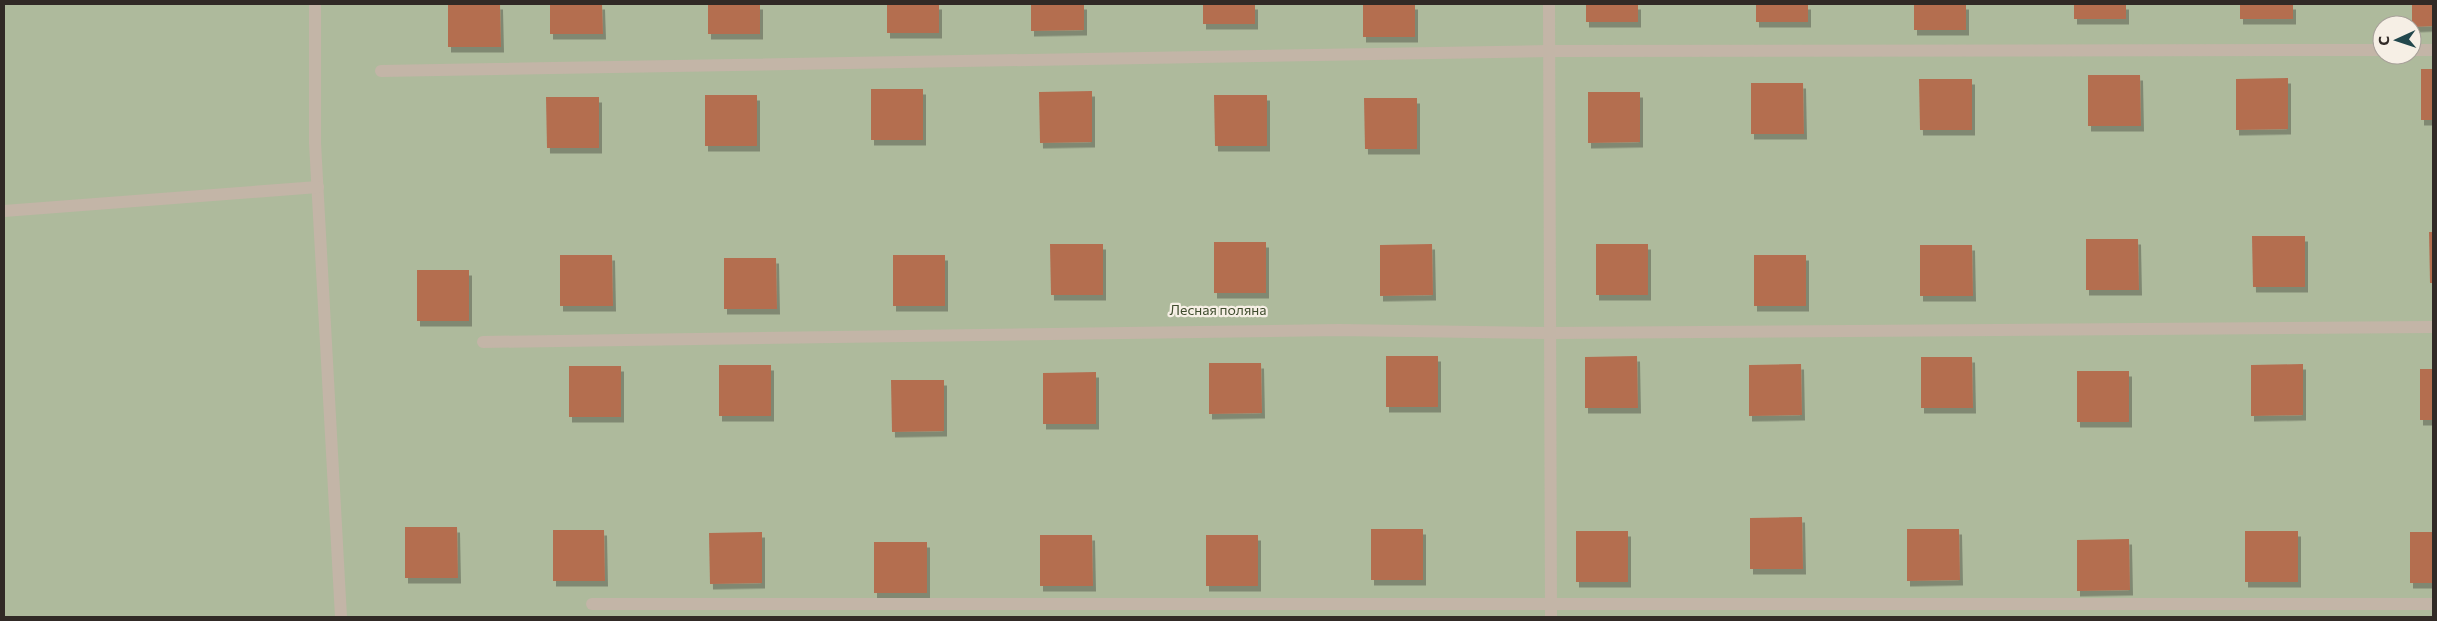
<svg xmlns="http://www.w3.org/2000/svg" width="2437" height="621" viewBox="0 0 2437 621" font-family="Commissioner,sans-serif">
	<defs>
		<filter id="shadow"><feDropShadow dx="3" dy="5.5" stdDeviation="0" flood-color="#0004"/></filter>
	</defs>
	<rect width="100%" height="100%" fill="#ede5d9"/>
	<path fill="#aeba9c" fill-rule="evenodd" d="M4,4h2429v613h-2429zM2382,25h30v30h-30z"/>
	<g fill="#b46e50" filter="url(#shadow)">
		<path d="M448,4h52l1,43h-53z"/>
		<path d="M550,4h52l1,30h-53z"/>
		<rect x="708" y="4" width="52" height="30"/>
		<rect x="887" y="4" width="52" height="29"/>
		<path d="M1031,4h53v26l-53,1z"/>
		<rect x="1203" y="4" width="52" height="20"/>
		<rect x="1363" y="4" width="52" height="33"/>
		<rect x="1586" y="4" width="52" height="18"/>
		<rect x="1756" y="4" width="52" height="18"/>
		<rect x="1914" y="4" width="52" height="26"/>
		<rect x="2074" y="4" width="52" height="15"/>
		<rect x="2240" y="4" width="53" height="15"/>
		<path d="M2412,4h21v22l-21,1z"/>
		<rect x="2421" y="69" width="12" height="51"/>
		<path d="M2088,75h52l1,51h-53z"/>
		<path d="M2288,78v51l-52,1v-51z"/>
		<path d="M1919,79h53v51h-52z"/>
		<path d="M1751,83h52l1,51h-53z"/>
		<rect x="871" y="89" width="52" height="51"/>
		<path d="M1092,91v51l-52,1 -1,-51z"/>
		<path d="M1588,92h52v50l-52,1z"/>
		<rect x="705" y="95" width="52" height="51"/>
		<path d="M1214,95h53v51h-52z"/>
		<path d="M546,97h53v51h-52z"/>
		<path d="M1364,98h53v51h-52z"/>
		<path d="M2429,232h4v51h-3z"/>
		<path d="M2252,236h53v51h-52z"/>
		<path d="M2086,239h52l1,51h-53z"/>
		<rect x="1214" y="242" width="52" height="51"/>
		<path d="M1050,244h53v51h-52z"/>
		<path d="M1432,244l1,51 -53,1v-51z"/>
		<rect x="1596" y="244" width="52" height="51"/>
		<path d="M1920,245h52l1,51h-53z"/>
		<path d="M560,255h52l1,51h-53z"/>
		<rect x="893" y="255" width="52" height="51"/>
		<rect x="1754" y="255" width="52" height="51"/>
		<path d="M724,258h52l1,51h-53z"/>
		<rect x="417" y="270" width="52" height="51"/>
		<rect x="1386" y="356" width="52" height="51"/>
		<path d="M1637,356l1,52h-53v-51z"/>
		<path d="M1921,357h51l1,51h-52z"/>
		<path d="M1209,363h52l1,50 -53,1z"/>
		<path d="M1801,364l1,51 -53,1v-51z"/>
		<path d="M2303,364v51l-52,1v-51z"/>
		<rect x="719" y="365" width="52" height="51"/>
		<rect x="569" y="366" width="52" height="51"/>
		<rect x="2420" y="369" width="13" height="51"/>
		<rect x="2077" y="371" width="52" height="51"/>
		<path d="M1096,372v52h-53v-51z"/>
		<path d="M891,380h53v51l-52,1z"/>
		<path d="M1802,517l1,52h-53v-51z"/>
		<path d="M405,527h52l1,51h-53z"/>
		<rect x="1371" y="529" width="52" height="51"/>
		<path d="M1907,529h52l1,51 -53,1z"/>
		<path d="M553,530h51l1,51h-52z"/>
		<rect x="1576" y="531" width="52" height="51"/>
		<rect x="2245" y="531" width="53" height="51"/>
		<path d="M762,532v51l-52,1 -1,-51z"/>
		<rect x="2410" y="532" width="23" height="51"/>
		<path d="M1040,535h52l1,51h-53z"/>
		<rect x="1206" y="535" width="52" height="51"/>
		<path d="M2129,539l1,51 -53,1v-51z"/>
		<rect x="874" y="542" width="53" height="51"/>
	</g>
	<g fill="none" stroke-linecap="round" stroke-linejoin="round">
		<g stroke="#c3b5a7" stroke-width="12">
			<path d="M315,4v139l26,474"/>
			<path d="M1549,4l2,613"/>
			<path d="M2412,50h21"/>
			<path d="M381,71l1168,-20 833,-1"/>
			<path d="M4,211l314,-24"/>
			<path d="M483,342l856,-12 211,3 883,-6"/>
			<path d="M592,604h1841"/>
		</g>
	</g>
	<g text-anchor="middle" stroke-width="4.5" stroke-linejoin="round" paint-order="stroke">
		<g font-size="14" fill="#3f4c2e" stroke="#f6efe5">
			<text x="1218" y="315">Лесная поляна</text>
		</g>
	</g>
	<rect width="2437" height="621" fill="none" stroke="#312a26" stroke-width="10"/>
	<g transform="translate(2397 40) rotate(267)"><circle r="24" fill="#f6efe5" stroke="#a7a099"/>
	<path d="M0-4L9 19L0 12L-9 19Z" fill="#22474c"/>
	<text y="-8" font-size="14" font-weight="bold" text-anchor="middle" fill="#312a26">С</text>
	</g>
</svg>
